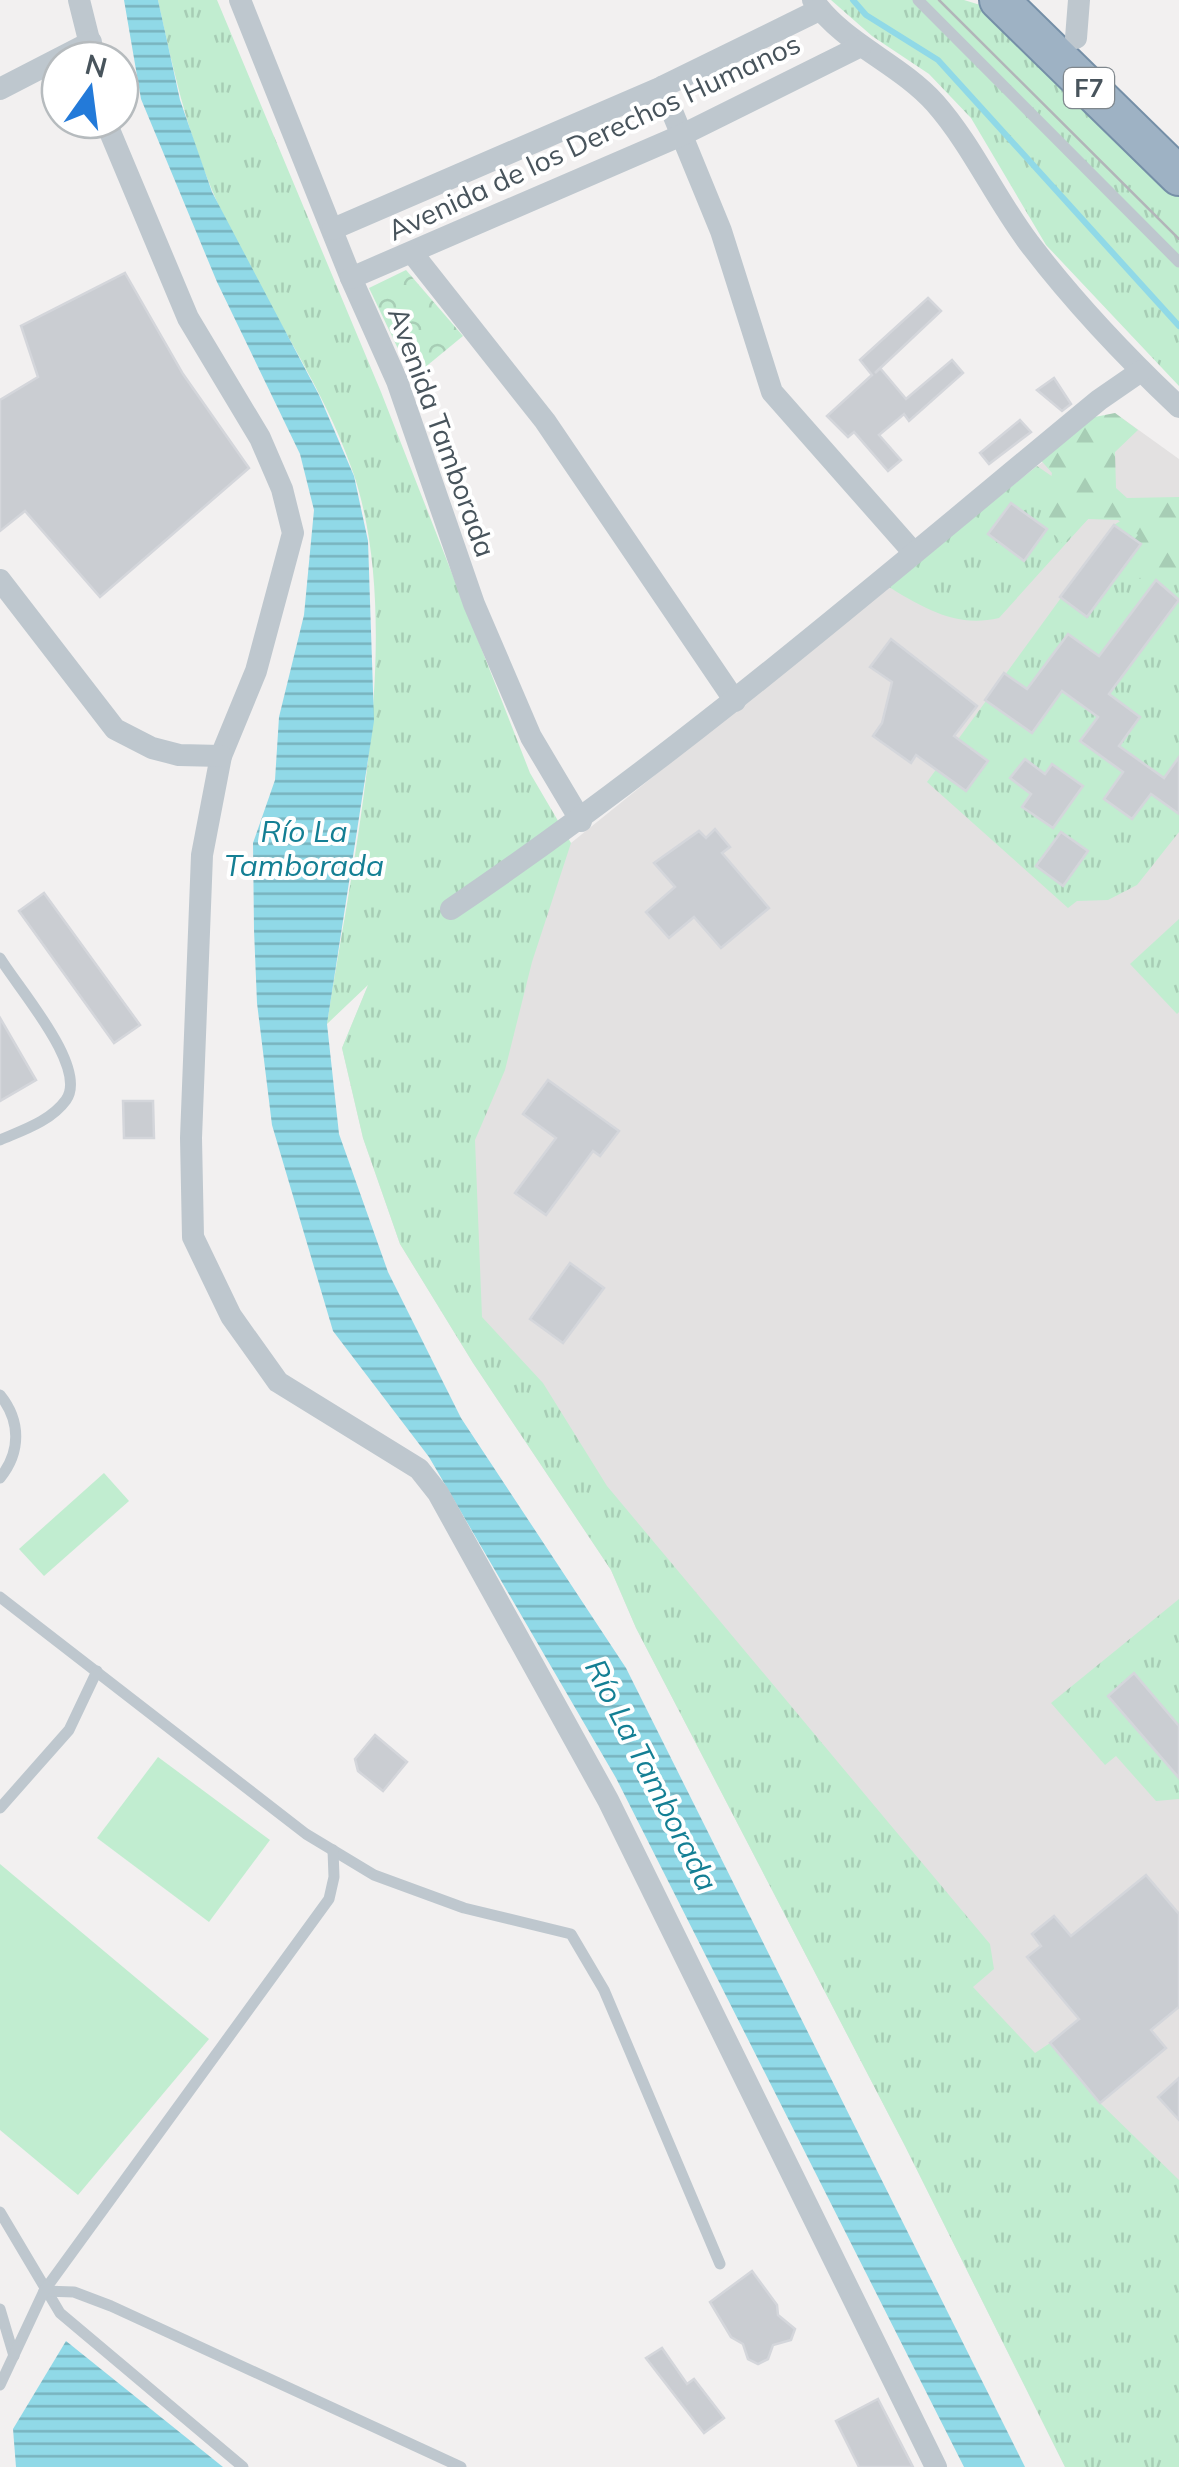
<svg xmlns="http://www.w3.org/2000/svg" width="1179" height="2467" viewBox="0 0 1179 2467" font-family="Mulish,sans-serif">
	<defs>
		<pattern id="grass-tufts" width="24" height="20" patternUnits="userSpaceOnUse" patternTransform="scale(2.5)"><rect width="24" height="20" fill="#c1edd0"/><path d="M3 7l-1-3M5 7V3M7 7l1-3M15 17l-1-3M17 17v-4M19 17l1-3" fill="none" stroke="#a7cdb5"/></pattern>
		<pattern id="forest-firs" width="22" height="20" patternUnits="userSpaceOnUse" patternTransform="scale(2.5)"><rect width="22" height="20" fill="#c1edd0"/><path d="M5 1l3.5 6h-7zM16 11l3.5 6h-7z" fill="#a7cdb5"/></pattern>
		<pattern id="park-crowns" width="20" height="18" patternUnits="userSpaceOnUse" patternTransform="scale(2.5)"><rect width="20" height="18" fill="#c1edd0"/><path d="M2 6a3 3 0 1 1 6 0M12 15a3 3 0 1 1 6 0" fill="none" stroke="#a7cdb5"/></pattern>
		<pattern id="water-rules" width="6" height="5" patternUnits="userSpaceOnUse" patternTransform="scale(2.5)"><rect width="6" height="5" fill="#90d9e7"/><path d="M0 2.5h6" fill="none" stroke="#78b3be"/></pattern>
	</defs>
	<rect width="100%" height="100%" fill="#f2f0f0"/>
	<path fill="#e3e1e1" d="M1115,413l64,46v2008h-114l-160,-321 -269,-518 -25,-58 -138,-207 -73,-119 -37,-106 -21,-90 27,-65 202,-140 526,-425z"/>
	<g fill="url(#grass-tufts)">
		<path d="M158,0h59l164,392 149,381 41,70 -39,119 -27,108 -30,70 7,177 61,66 64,103 383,458 4,25 -21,18 62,66 15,-10 50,60 79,77v287h-114l-160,-321 -269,-518 -25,-58 -138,-207 -73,-119 -37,-106 -21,-90 26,-63 -41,39c25,-163 79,-390 27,-549 -34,-101 -102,-187 -142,-285 -26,-62 -40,-125 -54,-190z"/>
		<path d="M831,0h133l26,8 189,186v192l-133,-141 -75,-127 -42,-44 -57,-38z"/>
		<path d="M1037,466l61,42 -99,110c-44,10 -75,-10 -112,-32z"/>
		<path d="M1133,513l46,9v310l-42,53 -29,15 -31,1 -9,7 -141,-126 187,-257z"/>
		<path d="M1179,919v93l-2,2 -47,-50z"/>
		<path d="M1179,1599v200l-23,2 -40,-45 -11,9 -54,-62z"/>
	</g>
	<path fill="url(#forest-firs)" d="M1115,413l23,17 -23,22 1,36 11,10 52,-1v79l-56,4 -9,-17 24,-28 -20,-15 -30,-1 -25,25c-24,-23 -17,-41 -11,-71l-21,-24 23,-24z"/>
	<path fill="url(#park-crowns)" d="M406,270l57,66 -51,42 -43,-90z"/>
	<g fill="#c1edd0">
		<path d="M104,1473l25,28 -85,75 -25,-27z"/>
		<path d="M158,1757l112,83 -61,82 -112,-84z"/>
		<path d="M0,1864l209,175 -131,156 -78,-65z"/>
	</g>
	<g fill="url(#water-rules)">
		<path d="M124,0h34l22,100 32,92 107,203 35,81 14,65 6,180 -47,303 12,110 49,138 73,146 165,250 399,799h-61l-348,-689 -187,-321 -96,-126 -61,-206 -15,-122 -3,-73 -1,-87 22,-63 4,-63 25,-102 10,-105 -14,-56 -83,-172 -76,-183z"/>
		<path d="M66,2341l157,126h-207l-3,-38z"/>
	</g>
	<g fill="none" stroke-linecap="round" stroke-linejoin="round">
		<path stroke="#90d9e7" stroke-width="6" d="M853,0l13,15 72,45 241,266"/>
	</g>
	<g fill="#cacdd2" stroke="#d4d6db" stroke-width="2.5">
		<path d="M125,273l58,101 66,94 -149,129 -75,-86 -25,20v-131l38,-23 -17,-51z"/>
		<path d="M928,298l13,13 -66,62 5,-5 26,31 46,-39 11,13 -54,48 -5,-7 -25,21 22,25 -13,11 -34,-39 -6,5 -21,-21 45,-41 -12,-15z"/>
		<path d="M1054,378l17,26 -9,7 -25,-21z"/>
		<path d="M1020,420l11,12 -42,32 -9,-11z"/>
		<path d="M1011,503l36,26 -23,32 -36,-27z"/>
		<path d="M1114,525l27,19 -54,73 -27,-20z"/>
		<path d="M1156,580l23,20 -70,94 31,23 -21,29 45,32 15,-21v57l-28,-20 -19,25 -28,-20 19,-27 -43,-31 18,-24 -36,-26 -30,42 -47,-33 19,-27 23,16 41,-55 31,22z"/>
		<path d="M891,639l86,67 -23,30 34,25 -22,30 -50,-36 -5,8 -38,-27 9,-13 10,-41 -22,-15z"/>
		<path d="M1025,759l20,15 7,-10 31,22 -30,42 -31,-21 9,-13 -21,-16z"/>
		<path d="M715,829l15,18 -8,6 47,55 -48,40 -27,-31 -25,21 -23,-26 29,-25 -21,-24 45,-32 7,7z"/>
		<path d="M1061,832l27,19 -25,35 -27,-20z"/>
		<path d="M44,893l96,132 -26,18 -95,-132z"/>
		<path d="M0,1018l36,62 -36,21z"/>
		<path d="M548,1080l71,51 -19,25 -7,-5 -47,64 -31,-22 41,-55 -33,-24z"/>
		<path d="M123,1101h30l1,37h-30z"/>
		<path d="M570,1263l34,25 -41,55 -33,-24z"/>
		<path d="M1134,1673l45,53v52l-71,-82z"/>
		<path d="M375,1735l32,27 -24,29 -25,-20 -3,-12z"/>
		<path d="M1146,1875l33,39v93l-28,23 15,18 -66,55 -50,-60 29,-24 -52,-62 14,-11 -9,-12 22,-18 17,20z"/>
		<path d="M1179,2078v42l-21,-23z"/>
		<path d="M752,2271l25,34 1,10 17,14 -4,11 -18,5 -5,14 -10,5 -10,-5 -5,-15 -12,-7 -21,-35z"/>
		<path d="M662,2348l25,36 7,-5 30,39 -20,15 -58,-75z"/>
		<path d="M878,2399l35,68h-54l-23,-46z"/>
	</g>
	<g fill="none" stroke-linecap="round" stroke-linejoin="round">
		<g stroke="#758fa7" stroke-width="42">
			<path id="trunk" d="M999,0l180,176"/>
		</g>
		<g stroke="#bec7ce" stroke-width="11">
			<path d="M918,0l261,262"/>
			<path d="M0,958c18,30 89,110 66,142 -15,21 -43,30 -66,40"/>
			<path d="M0,1395c21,26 21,57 0,83"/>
			<path d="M0,1597l306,237 68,41 90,33 107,26 33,56 116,274"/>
			<path d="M0,1808l69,-78 28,-59"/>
			<path d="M0,2212l60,101 183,154"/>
			<path d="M44,2291l30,1 37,14 350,161"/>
			<path d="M0,2309l14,47"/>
			<path d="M0,2385l44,-94 285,-392 5,-22 -1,-27"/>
		</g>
		<g stroke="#bec7ce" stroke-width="22">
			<path d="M79,0l15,60"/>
			<path d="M240,0l111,278 46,103 77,223 57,133 50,84"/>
			<path d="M813,0c31,44 86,63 122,103 37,42 60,95 94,140 44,58 97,114 150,164"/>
			<path d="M1076,38l3,-38"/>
			<path d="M662,87l59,144 51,161 142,161"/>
			<path d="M0,89l91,-47"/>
			<path d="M105,120l83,198 72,120 22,51 11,44 -37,138 -35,85 -19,99 -11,283 2,99 38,79 47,66 141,87 19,24 170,307 328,667"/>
			<path d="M333,229l329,-142 157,-77"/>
			<path d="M413,254l132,167 190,280"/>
			<path d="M351,278l331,-143 179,-89"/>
			<path d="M0,580l115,149 37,19 27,7 42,1"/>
			<path d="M451,909c228,-154 436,-334 648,-509l42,-29"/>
		</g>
		<use href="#trunk" stroke="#9eb2c4" stroke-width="38"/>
		<path stroke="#b2b5b9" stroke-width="2.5" d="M939,0l240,239"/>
	</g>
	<g text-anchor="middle" stroke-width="8" stroke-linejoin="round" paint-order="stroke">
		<rect fill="#fff" stroke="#7f878d" stroke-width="2.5" x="1064" y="68" width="50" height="40" rx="8"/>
		<g font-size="25" font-weight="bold" fill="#48545c">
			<text x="1089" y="97">F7</text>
		</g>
		<g font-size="28" fill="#48545c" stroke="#fff">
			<text transform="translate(594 137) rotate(-25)" y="10">Avenida de los Derechos Humanos</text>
			<text transform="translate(442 432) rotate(70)" y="10">Avenida Tamborada</text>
		</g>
		<g font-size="30" font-style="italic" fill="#147f94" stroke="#fff">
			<text x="304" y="842">Río La<tspan x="304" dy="34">Tamborada</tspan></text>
			<text transform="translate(651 1775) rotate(63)" y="10">Río La Tamborada</text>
		</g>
	</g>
	<g transform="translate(90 90) rotate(14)"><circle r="48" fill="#ffffff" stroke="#b6bbbe" stroke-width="2.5"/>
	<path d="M0-8L18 38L0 25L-18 38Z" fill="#237ad9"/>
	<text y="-15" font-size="28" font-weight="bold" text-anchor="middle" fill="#48545c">N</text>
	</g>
</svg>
